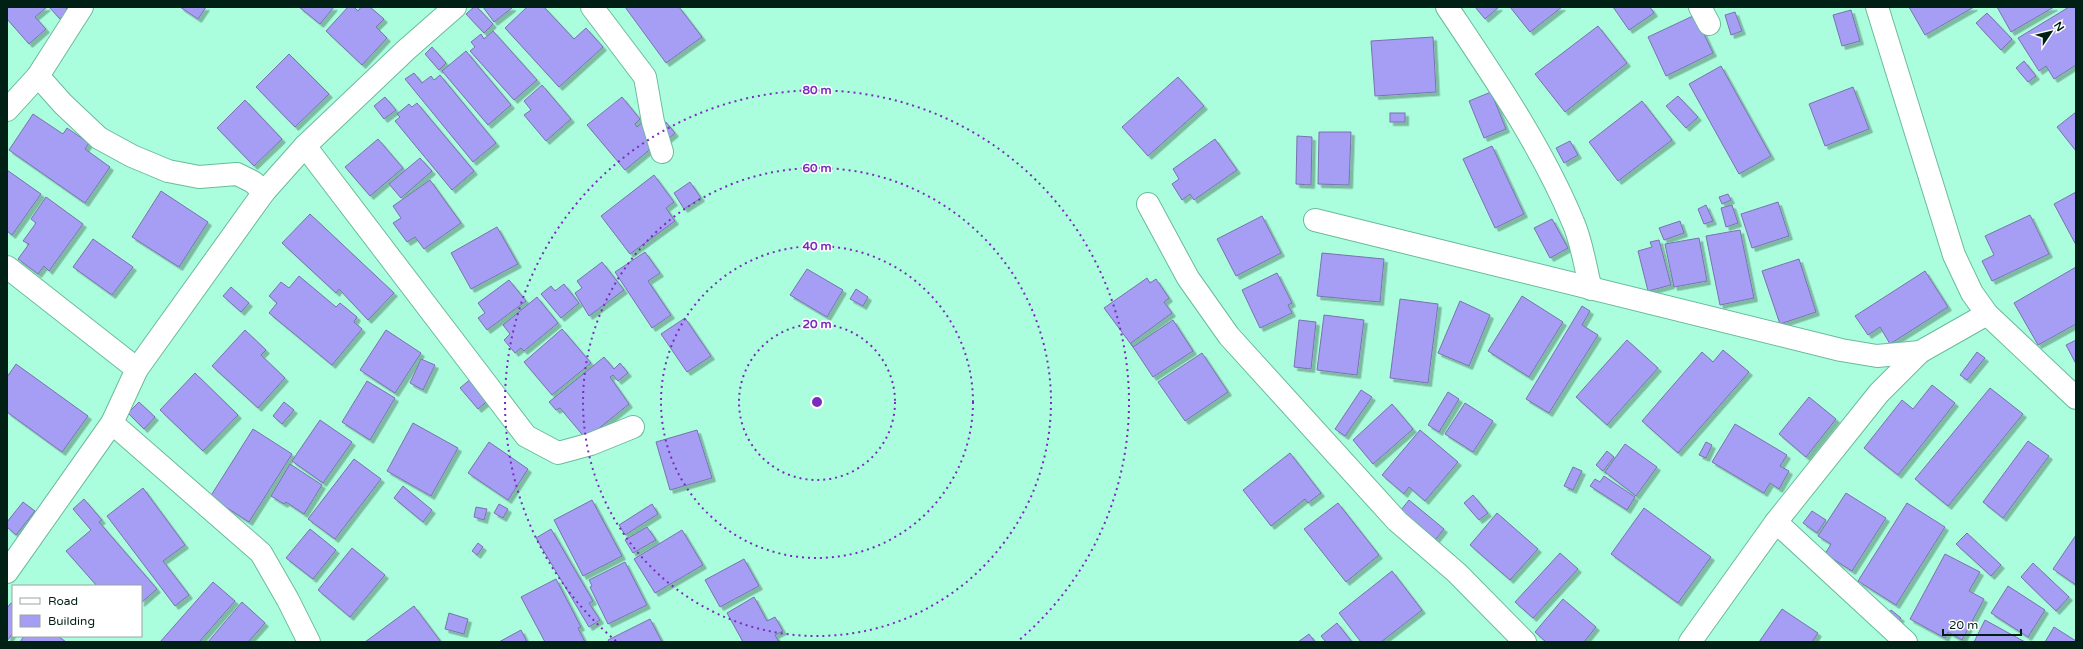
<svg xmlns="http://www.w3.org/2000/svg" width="2083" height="649" viewBox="0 0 2083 649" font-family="'Varela Round',sans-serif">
	<defs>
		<filter id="shadow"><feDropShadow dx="3.5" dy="3.5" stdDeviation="0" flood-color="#0004"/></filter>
	</defs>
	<rect width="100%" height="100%" fill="#abfedd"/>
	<g fill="#a69df4" stroke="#7973b0" filter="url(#shadow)">
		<path d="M7,7h40l-12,10 11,12 -17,15 -22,-25z"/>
		<path d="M49,7h16l4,4 -9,8z"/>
		<path d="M180,7h26l-8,12z"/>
		<path d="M299,7h35l-14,17z"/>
		<path d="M348,7h6l4,4 3,-4h9l14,12 -8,8 11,11 -25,27 -36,-34z"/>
		<path d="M474,7h3l16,17 -9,9 -18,-19z"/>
		<path d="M483,7h29v1l-18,14z"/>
		<path d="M527,7h17l30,32 12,-11 17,19 -44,40 -54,-59z"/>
		<path d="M625,7h54l23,30 -36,26z"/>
		<path d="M1475,7h24l-14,12z"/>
		<path d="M1510,7h52l-32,25z"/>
		<path d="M1613,7h37l4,6 -25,17z"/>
		<path d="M1909,7h65l-49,28z"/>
		<path d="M1997,7h57l-43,25z"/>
		<path d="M2069,7h7v58l-22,14 -8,-13 -7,5 -21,-33z"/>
		<path d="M1851,10l9,31 -18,5 -9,-31z"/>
		<path d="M1735,12l7,19 -11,4 -6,-20z"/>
		<path d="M1987,13l25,26 -11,11 -25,-27z"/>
		<path d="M1695,15l18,38 -47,23 -18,-39z"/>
		<path d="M1598,26l29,37 -62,49 -30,-38z"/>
		<path d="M493,31l44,49 -23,20 -44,-49 5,-4 -4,-5 10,-8 3,5z"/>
		<path d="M1433,37l3,55 -61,4 -4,-55z"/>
		<path d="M432,47l14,16 -7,7 -14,-16z"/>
		<path d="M466,51l45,54 -23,20 -46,-54z"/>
		<path d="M289,54l40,40 -34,33 -39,-40z"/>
		<path d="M2024,61l12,15 -8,6 -12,-14z"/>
		<path d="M1721,66l50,90 -32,18 -50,-90z"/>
		<path d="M414,73l8,10 9,-7 3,4 6,-5 56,68 -23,19 -68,-83z"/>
		<path d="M1178,77l26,29 -56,50 -26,-29z"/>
		<path d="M542,85l29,34 -25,22 -22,-26 7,-5 -7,-9z"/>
		<path d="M1853,87l16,42 -44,17 -16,-42z"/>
		<path d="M1491,92l15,37 -22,9 -15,-37z"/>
		<path d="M1678,96l20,21 -12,11 -20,-22z"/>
		<path d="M385,97l11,13 -12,9 -10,-13z"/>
		<path d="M622,97l18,22 -5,5 2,3 7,-6 9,26 -28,23 -38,-45z"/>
		<path d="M245,100l37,39 -28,27 -37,-38z"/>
		<path d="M1642,101l30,39 -54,41 -29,-39z"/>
		<path d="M417,103l57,68 -22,19 -57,-69 5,-4 -3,-3 12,-10 3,3z"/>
		<path d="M2076,112v39l-19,-24z"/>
		<rect x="1390" y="113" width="15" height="9"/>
		<path d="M33,114l30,20 4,-6 22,15 -4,6 25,18 -25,36 -76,-53z"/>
		<path d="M666,122l9,11 -7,6 -9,-12z"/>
		<path d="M1319,132h32l-2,53 -31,-1z"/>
		<path d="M1297,136l15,1 -1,48 -15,-1z"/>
		<path d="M378,139l25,29 -33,28 -25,-29z"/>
		<path d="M1215,139l22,31 -43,30 -4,-6 -8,6 -10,-16 7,-5 -6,-10z"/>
		<path d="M1570,141l8,14 -14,8 -8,-15z"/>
		<path d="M1492,146l32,68 -29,14 -32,-69z"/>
		<path d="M420,158l12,13 -31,27 -12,-14z"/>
		<path d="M7,170l34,24 -29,41 -5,-4z"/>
		<path d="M654,175l20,27 -8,6 9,13 -45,33 -29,-38z"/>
		<path d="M430,180l31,43 -37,26 -9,-12 -8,5 -14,-19 8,-5 -8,-12z"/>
		<path d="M690,182l11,16 -17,11 -10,-16z"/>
		<path d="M161,191l47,31 -29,45 -47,-30z"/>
		<path d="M2076,192v53l-22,-41z"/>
		<path d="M1728,194l3,6 -9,4 -3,-7z"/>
		<path d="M46,197l37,27 -34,47 -5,-5 -6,8 -20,-15 11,-15 -6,-3 13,-18 -5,-4z"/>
		<path d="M1778,202l11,34 -37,12 -11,-34z"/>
		<path d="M1706,205l7,16 -9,3 -6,-15z"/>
		<path d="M1732,205l6,18 -12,4 -5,-19z"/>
		<path d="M310,214l84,79 -26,27 -29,-31 -3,4 -54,-50z"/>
		<path d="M2030,215l19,39 -57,27 -10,-20 12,-6 -9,-19z"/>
		<path d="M1262,216l19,37 -45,23 -19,-37z"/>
		<path d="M1552,219l16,29 -18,10 -16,-30z"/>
		<path d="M1680,221l4,12 -20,7 -5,-12z"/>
		<path d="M497,227l21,37 -47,25 -20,-36z"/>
		<path d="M1740,230l14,68 -34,7 -14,-69z"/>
		<path d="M1699,238l8,43 -33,6 -9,-43z"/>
		<path d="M93,239l40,28 -21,28 -39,-28z"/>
		<path d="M1659,240l12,45 -23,6 -10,-40 14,-4 -2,-5z"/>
		<path d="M645,252l15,21 -12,8 23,34 -19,13 -37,-56z"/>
		<path d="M1322,253l62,6 -4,43 -63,-6z"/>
		<path d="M1799,259l17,53 -36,12 -18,-53z"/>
		<path d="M602,262l22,28 -35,26 -14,-23 7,-5 -5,-7z"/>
		<path d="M2076,267v57l-38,21 -24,-42z"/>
		<path d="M807,269l36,21 -16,27 -37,-22z"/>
		<path d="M1925,271l23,36 -58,37 -10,-17 -12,8 -13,-19z"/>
		<path d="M1277,273l15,30 -4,2 4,8 -32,15 -18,-38z"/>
		<path d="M299,276l37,31 4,-4 17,14 -3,5 8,7 -30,36 -63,-52 8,-10 -8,-7 12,-14 8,6z"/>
		<path d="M1147,278l3,5 6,-4 13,19 -5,4 8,11 -41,30 2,4 -29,-39z"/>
		<path d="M509,280l17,21 -39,29 -9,-12 7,-5 -7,-10z"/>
		<path d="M564,284l15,19 -18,15 -20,-24 10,-8 4,5z"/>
		<path d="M231,287l18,16 -8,9 -18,-16z"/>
		<path d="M856,289l12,8 -5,9 -13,-7z"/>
		<path d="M1522,296l41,26 -34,55 -41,-26z"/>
		<path d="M537,297l21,26 -34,28 -3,-3 -6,5 -11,-13 6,-6 -7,-9z"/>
		<path d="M1400,299l38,5 -10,79 -38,-5z"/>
		<path d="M1460,301l30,14 -21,51 -31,-13z"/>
		<path d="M1582,306l8,5 -8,14 16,10 -49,78 -23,-14z"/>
		<path d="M1324,315l40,5 -7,55 -40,-5z"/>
		<path d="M685,318l26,38 -24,16 -26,-38z"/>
		<path d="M1173,320l20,31 -40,26 -20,-30z"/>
		<path d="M1299,320l17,2 -5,47 -17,-2z"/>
		<path d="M562,329l29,34 -39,32 -28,-33z"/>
		<path d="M245,330l21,20 -5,5 24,23 -27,30 -46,-42z"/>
		<path d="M386,330l35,23 -26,40 -35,-23z"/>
		<path d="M1627,340l31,28 -51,57 -31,-28z"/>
		<path d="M2076,340v24l-10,-19z"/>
		<path d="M1723,350l26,22 -71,81 -36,-32 60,-69 11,10z"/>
		<path d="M1977,352l8,6 -18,22 -7,-5z"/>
		<path d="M1202,353l26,39 -43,29 -27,-39z"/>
		<path d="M604,357l10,12 6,-6 8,10 -10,8 -5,-6 -3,2 19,27 -43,35 -26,-31 -4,2 -7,-8z"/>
		<path d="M421,359l14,6 -12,25 -13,-7z"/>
		<path d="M16,364l72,52 -26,36 -55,-40v-35z"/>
		<path d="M195,373l43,42 -35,36 -43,-41z"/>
		<path d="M473,377l18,21 -13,11 -18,-21z"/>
		<path d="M367,381l28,17 -25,42 -28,-18z"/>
		<path d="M1932,385l23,18 -57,72 -34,-27 38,-48 11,9z"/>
		<path d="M1990,388l33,26 -75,92 -33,-27z"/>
		<path d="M1361,390l11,7 -27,39 -10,-7z"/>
		<path d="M1448,392l11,7 -20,33 -11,-7z"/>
		<path d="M1809,397l27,22 -30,38 -27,-23z"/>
		<path d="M139,402l16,15 -11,12 -16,-16z"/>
		<path d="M284,402l10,8 -12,14 -9,-8z"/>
		<path d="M1465,403l28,18 -20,31 -28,-18z"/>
		<path d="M1392,404l21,25 -40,35 -20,-24z"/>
		<path d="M320,420l32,22 -29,41 -31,-22z"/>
		<path d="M413,423l45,25 -27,48 -44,-25z"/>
		<path d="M1735,424l52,31 -7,11 9,5 -10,18 -9,-6 -6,10 -52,-31z"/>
		<path d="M253,429l39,25 -43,68 -39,-25z"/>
		<path d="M697,430l15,48 -42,12 -14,-48z"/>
		<path d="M1420,430l38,32 -33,39 -16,-14 -5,7 -22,-19z"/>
		<path d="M2028,441l21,15 -46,62 -20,-16z"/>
		<path d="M489,442l39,27 -20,31 -40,-27z"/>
		<path d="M1706,442l6,3 -6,13 -7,-3z"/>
		<path d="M1625,444l32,23 -21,29 -31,-24z"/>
		<path d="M1607,451l7,6 -11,14 -7,-6z"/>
		<path d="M1290,453l31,40 -13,10 -3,-4 -34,27 -28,-36z"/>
		<path d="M354,459l27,20 -46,60 -27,-20z"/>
		<path d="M290,464l32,21 -18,29 -18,-12 -2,2 -13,-8z"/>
		<path d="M1573,467l9,4 -9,19 -9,-4z"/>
		<path d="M1604,476l31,21 -8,13 -37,-24 5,-7 5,3z"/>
		<path d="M403,486l29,24 -9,12 -29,-24z"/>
		<path d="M143,488l42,57 -22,16 26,34 -14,11 -68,-90z"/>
		<path d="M1846,493l40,25 -34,53 -27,-17 6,-10 -13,-8z"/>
		<path d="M1473,495l15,18 -9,7 -15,-17z"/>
		<path d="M84,499l18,21 -3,2 58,67 -16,14v-17h-44l-31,-35 25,-21 -18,-21z"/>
		<path d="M592,500l30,56 -39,20 -29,-56z"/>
		<path d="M1409,500l35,29 -12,15 -35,-29z"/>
		<path d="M23,502l12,9 -19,24 -9,-8v-5z"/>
		<path d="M1338,503l41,52 -33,27 -42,-53z"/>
		<path d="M1907,503l38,24 -49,78 -38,-24z"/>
		<path d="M499,504l9,5 -5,9 -9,-5z"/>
		<path d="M652,504l6,10 -33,21 -6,-10z"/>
		<path d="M476,507l11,2 -3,11 -10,-3z"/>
		<path d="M1644,508l67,49 -33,46 -67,-49z"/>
		<path d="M1812,511l14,9 -9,13 -14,-10z"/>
		<path d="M1497,513l41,36 -28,31 -40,-35z"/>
		<path d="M647,527l9,13 -23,13 -8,-13z"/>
		<path d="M310,529l26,21 -23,29 -27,-21z"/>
		<path d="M551,529l42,72 -4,2 11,17 -11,7 -53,-89z"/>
		<path d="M682,530l21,35 -48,28 -21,-34z"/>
		<path d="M1967,533l34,32 -10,11 -35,-32z"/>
		<path d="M2076,535v50l-23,-16z"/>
		<path d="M478,543l5,4 -6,8 -5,-4z"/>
		<path d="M352,548l33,27 -35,42 -32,-27z"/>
		<path d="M1560,553l18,16 -45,49 -18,-16z"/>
		<path d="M1945,554l35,18 -11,19 15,8 -22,41 -14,-8 -3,6 -35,-19z"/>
		<path d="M744,559l15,27 -39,21 -15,-27z"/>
		<path d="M625,562l22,43 -39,19 -18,-37 2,-1 -3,-6z"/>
		<path d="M2033,563l36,34 -13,14 -35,-34z"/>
		<path d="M1392,571l30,39 -41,32h-20l-22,-29z"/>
		<path d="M556,579l25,48 -3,1 7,14h-40l-24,-45z"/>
		<path d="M213,582l22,19 -36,41h-39z"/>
		<path d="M2008,586l37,24 -17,27 -37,-24z"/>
		<path d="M754,597l13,24 8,-4 8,14 -8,4 4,7h-36l-16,-29z"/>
		<path d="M1563,599l33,28 -12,15h-38l-11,-10z"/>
		<path d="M242,602l23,21 -17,19h-40z"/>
		<path d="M11,603l2,1v29l-6,8v-33z"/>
		<path d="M414,606l27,36h-76z"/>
		<path d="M1782,609l36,24 -6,9h-53z"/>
		<path d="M1891,610l10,8 -8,9 -9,-7z"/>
		<path d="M449,613l19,6 -4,15 -19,-5z"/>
		<path d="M650,619l12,23h-53l-1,-2z"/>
		<path d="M1985,620l40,22h-51z"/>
		<path d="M1337,623l15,19h-26l-5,-6z"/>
		<path d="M2054,627l22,14v1h-31z"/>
		<path d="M521,630l6,12h-28z"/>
		<path d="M1309,634l6,8h-17z"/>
		<path d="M24,636h34l8,6h-46z"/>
	</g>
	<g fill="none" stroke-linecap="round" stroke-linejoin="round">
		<g stroke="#6abb9c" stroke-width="24">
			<g id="minor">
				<path d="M592,7l53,70 8,45 9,30"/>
				<path d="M1447,7c46,69 94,138 126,215 9,20 12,45 18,67"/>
				<path d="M1700,7l9,17"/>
				<path d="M1877,7l77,248 18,38 15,21 89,84"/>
				<path d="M38,76l25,28 36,34 33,18 36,15 31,6 38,-3 16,8 11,10"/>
				<path d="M7,110l31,-34 44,-69"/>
				<path d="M305,146l221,290 32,17 33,-9 42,-17"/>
				<path d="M1148,204l40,74 41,58 168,185 60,52 68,69"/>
				<path d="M1315,220l526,130 36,6 43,-4"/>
				<path d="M7,267l130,102"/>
				<path d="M112,423l149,130 27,47 21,42"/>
				<path d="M1776,522l130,120"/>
				<path d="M7,572l105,-149 25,-54 127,-177 41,-46 101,-96 49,-43"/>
				<path d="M1690,642l86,-120 103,-129 41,-41 67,-38"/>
			</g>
		</g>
		<use href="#minor" stroke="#fff" stroke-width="22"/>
	</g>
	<g fill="none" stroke="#7b2cbf" stroke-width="2" stroke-dasharray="2 4">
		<circle cx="817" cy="402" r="78"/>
		<circle cx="817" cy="402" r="156"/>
		<circle cx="817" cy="402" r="234"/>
		<path d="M616 641A312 312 0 1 1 1018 641"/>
	</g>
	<circle cx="817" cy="402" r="6" fill="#7b2cbf" stroke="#fff" stroke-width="2"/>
	<g font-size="12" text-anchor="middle" font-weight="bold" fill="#7b2cbf" stroke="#fff" stroke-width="3" stroke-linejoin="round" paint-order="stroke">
		<text x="817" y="94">80 m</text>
		<text x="817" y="172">60 m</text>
		<text x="817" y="250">40 m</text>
		<text x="817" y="328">20 m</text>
	</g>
	<rect width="2083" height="649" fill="none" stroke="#002015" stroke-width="16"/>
	<rect x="12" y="585" width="130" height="52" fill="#ffffff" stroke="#99a6a1"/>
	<rect x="20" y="598" width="20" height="6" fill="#ffffff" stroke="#99a6a1"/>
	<text x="48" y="605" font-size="12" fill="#002015">Road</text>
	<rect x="20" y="615" width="20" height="12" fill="#a69df4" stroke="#99a6a1"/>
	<text x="48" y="625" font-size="12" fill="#002015">Building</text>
	<g transform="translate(2051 32) rotate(55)" stroke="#ffffff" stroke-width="3" paint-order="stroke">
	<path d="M0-3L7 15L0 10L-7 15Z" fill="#002015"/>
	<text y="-6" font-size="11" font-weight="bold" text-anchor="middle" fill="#002015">N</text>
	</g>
	<path d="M1943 629v6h78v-6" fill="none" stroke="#002015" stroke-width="2"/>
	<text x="1949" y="629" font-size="12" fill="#002015" stroke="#ffffff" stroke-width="3" paint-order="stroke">20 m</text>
</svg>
